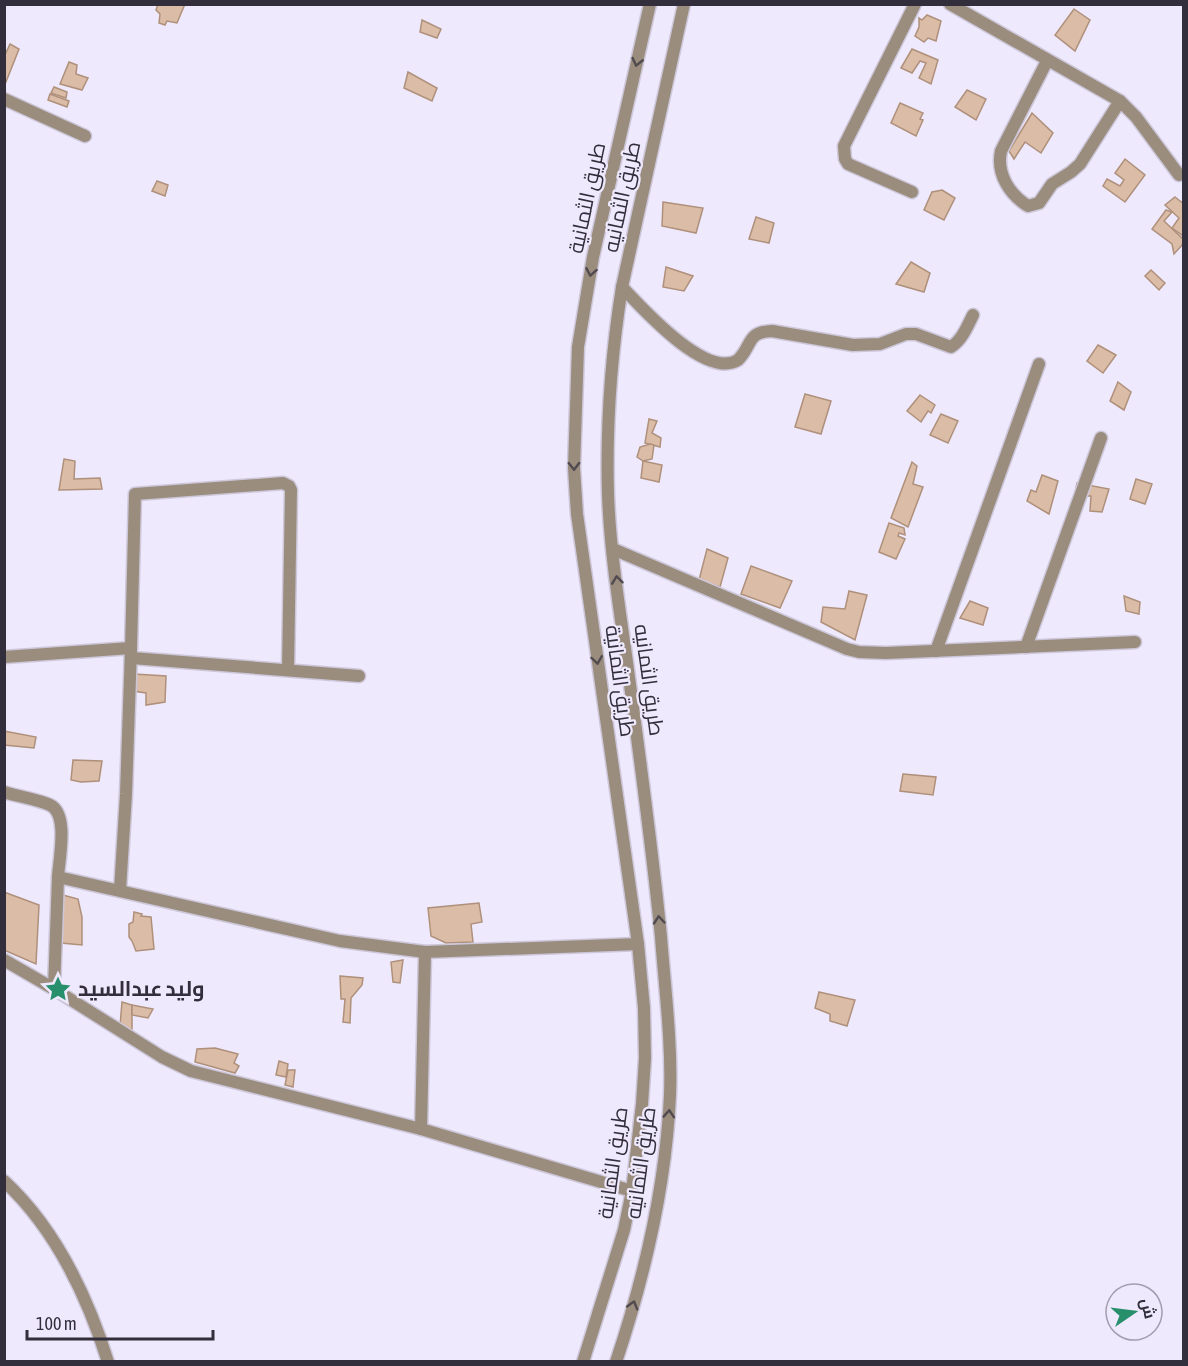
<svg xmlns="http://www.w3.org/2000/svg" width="1188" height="1366" viewBox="0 0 1188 1366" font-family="'Asap Condensed',Cairo,sans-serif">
	<rect width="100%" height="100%" fill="#efe9fd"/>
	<g fill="#dbbca6" stroke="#ae907b" stroke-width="1.5">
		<path d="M158,4h27l-8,19 -10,-2 -2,4 -6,-2 1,-9 -4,-4z"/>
		<path d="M1074,9l16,11 -15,31 -20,-16z"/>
		<path d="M927,15l14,6 -5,20 -8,-3 -4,4 -9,-6 4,-9v-9l3,2z"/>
		<path d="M422,20l19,9 -4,9 -17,-6z"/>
		<path d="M10,44l9,5 -15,38v-30z"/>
		<path d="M912,49l26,11 -7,24 -12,-6 7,-15 -6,-2 -8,12 -11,-5z"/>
		<path d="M69,62l8,3 -1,9 12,4 -6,12 -22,-6z"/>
		<path d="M408,72l29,16 -5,13 -28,-13z"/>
		<path d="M54,87l13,5 -1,6 -15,-5z"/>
		<path d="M967,90l19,9 -10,21 -21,-13z"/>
		<path d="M50,94l19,7 -2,6 -19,-7z"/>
		<path d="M900,103l23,10 -3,6 3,1 -7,16 -25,-13z"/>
		<path d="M1032,113l21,20 -12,20 -16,-11 -11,17 -5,-8z"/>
		<path d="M1125,159l20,16 -20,27 -22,-16 4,-7 13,7 4,-6 -9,-7z"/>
		<path d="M157,181l11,4 -3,11 -13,-5z"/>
		<path d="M942,190l13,8 -11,22 -20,-10 8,-18z"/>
		<path d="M1175,197l9,7v29l-2,2 -10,-7 7,-10 -14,-13z"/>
		<path d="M663,202l40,6 -7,25 -34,-7z"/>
		<path d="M1166,210l6,2 -8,9 18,17 2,-1v6l-10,11 -2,-10 -20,-15z"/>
		<path d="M756,217l18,6 -5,20 -20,-4z"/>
		<path d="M911,262l19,11 -6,19 -28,-8z"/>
		<path d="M666,267l27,9 -9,15 -21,-4z"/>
		<path d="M1151,270l14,13 -6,7 -14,-14z"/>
		<path d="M1098,345l18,10 -13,18 -16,-12z"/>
		<path d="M1118,382l13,10 -7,18 -14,-9z"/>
		<path d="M805,394l26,7 -10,33 -26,-7z"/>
		<path d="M920,395l15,10 -4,8 -3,-2 -7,11 -14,-11z"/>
		<path d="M941,414l17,7 -10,22 -18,-8z"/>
		<path d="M649,419l8,2 -5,12 9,5 -1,9 -15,-4z"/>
		<path d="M650,444l4,1 -2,14 -9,2 -6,-4 3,-10z"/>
		<path d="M64,459l11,2 -1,18 26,-1 2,11 -43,1z"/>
		<path d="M643,461l19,4 -3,17 -18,-4z"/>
		<path d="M912,462l5,4 -4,18 10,3 -15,40 -17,-9z"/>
		<path d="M1042,475l16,6 -9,33 -22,-13 4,-11 5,2z"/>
		<path d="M1136,479l16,5 -7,20 -15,-5z"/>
		<path d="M1077,483l32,6 -7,23 -12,-1 1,-15h-5l-13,8z"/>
		<path d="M889,523l15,5 1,7 -6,-2 -1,3 7,3 -9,20 -17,-7z"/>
		<path d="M707,549l21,9 -8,29 -21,-7z"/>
		<path d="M751,566l41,15 -12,27 -39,-14z"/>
		<path d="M849,591l18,4 -12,45 -34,-18 2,-15 22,2z"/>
		<path d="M1124,596l16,6 -1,12 -13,-3z"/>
		<path d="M970,601l18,7 -5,17 -23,-7z"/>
		<path d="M134,674l32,2 -1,26 -19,3v-12l-13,-2z"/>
		<path d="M4,731l32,6 -2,11 -30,-3z"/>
		<path d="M73,760l29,1 -3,20 -18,1 -10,-2z"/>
		<path d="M903,774l33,3 -3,18 -33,-4z"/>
		<path d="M4,892l35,13 -3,59 -32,-14z"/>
		<path d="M59,894l19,5 4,18v28l-21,-2z"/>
		<path d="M479,903l3,19 -11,2 2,18 -27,1 -15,-7 -3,-28z"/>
		<path d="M134,912l8,2 -1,2 10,1 3,32 -18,2 -4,-10 -3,-4v-13l4,-2z"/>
		<path d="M403,960l-3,23 -7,-1 -2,-20z"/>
		<path d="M340,976l23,2 -1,7 -11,13 -1,25 -7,-1 2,-23h-4z"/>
		<path d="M819,992l36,8 -8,26 -17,-5v-7l-15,-6z"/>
		<path d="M122,1002l10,3v27l-12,-6z"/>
		<path d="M132,1005l21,4 -5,9 -16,-3z"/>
		<path d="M215,1048l23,6 -4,9 5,3 -4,7 -40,-11 2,-13z"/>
		<path d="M279,1061l9,3 -2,13 -10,-2z"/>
		<path d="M288,1070h7l-2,17 -8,-2z"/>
	</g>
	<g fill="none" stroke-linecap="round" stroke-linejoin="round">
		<g stroke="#cdc7da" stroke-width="15">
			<g id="minor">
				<path d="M950,4l170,97 16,16 43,58"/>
				<path d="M1047,61l-46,90c-5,23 9,44 27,55l11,-3 13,-19 19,-12 9,-8 40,-63"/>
				<path d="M4,99l81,37"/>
				<path d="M912,192l-64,-28 -3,-5 -1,-13 71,-142"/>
				<path d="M622,287c20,21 84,93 116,73 15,-15 8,-28 34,-29l81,14 27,-1 26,-10h10l35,13c11,-7 16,-20 22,-32"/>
				<path d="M613,549l234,100 12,3 27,1 249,-11"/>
				<path d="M1026,647l75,-209"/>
				<path d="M131,648l4,-154 148,-11 6,3 2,4 -3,180"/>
				<path d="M936,651l103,-287"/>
				<path d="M4,657l127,-9 -5,146 -6,96"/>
				<path d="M132,658l227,18"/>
				<path d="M4,792c15,5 33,7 46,13 19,9 9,54 8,72"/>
				<path d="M4,960l50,29 108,68 29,14 230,58 211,62"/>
				<path d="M54,989l4,-112 282,64 85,11 213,-8"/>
				<path d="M421,1129l4,-177"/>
				<path d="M4,1181c52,48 83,114 104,181"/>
			</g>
		</g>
		<g stroke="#cdc7da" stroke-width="15">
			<g id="tertiary">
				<path d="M583,1362l41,-132 8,-39 10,-87 3,-46 -1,-50 -6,-64 -61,-430 -3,-46 4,-121 15,-90 57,-253"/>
				<path d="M616,1362c29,-87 50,-176 54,-267 2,-52 -5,-105 -9,-158 -9,-92 -22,-184 -34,-275 -8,-56 -17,-112 -19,-168 -2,-70 3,-138 14,-207l62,-283"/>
			</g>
		</g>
		<use href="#minor" stroke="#9a8d7e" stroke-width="12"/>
		<use href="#tertiary" stroke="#9a8d7e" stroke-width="12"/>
	</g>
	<defs><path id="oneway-chevron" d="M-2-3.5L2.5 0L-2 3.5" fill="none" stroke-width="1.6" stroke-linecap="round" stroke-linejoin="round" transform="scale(1.5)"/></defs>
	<g stroke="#514a4f">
		<use href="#oneway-chevron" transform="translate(637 62) rotate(103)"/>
		<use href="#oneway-chevron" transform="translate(591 272) rotate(100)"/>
		<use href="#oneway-chevron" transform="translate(574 466) rotate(89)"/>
		<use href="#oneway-chevron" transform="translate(617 580) rotate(-97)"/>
		<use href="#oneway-chevron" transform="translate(597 660) rotate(82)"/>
		<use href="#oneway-chevron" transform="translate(659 920) rotate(-95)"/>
		<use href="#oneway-chevron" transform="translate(669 1114) rotate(-86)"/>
		<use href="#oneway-chevron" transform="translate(633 1305) rotate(-74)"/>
	</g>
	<defs>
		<g id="sight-bare" transform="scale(2.07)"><path d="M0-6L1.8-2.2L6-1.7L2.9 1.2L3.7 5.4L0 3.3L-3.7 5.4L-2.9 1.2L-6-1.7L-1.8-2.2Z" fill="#278f6c" stroke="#efe9fd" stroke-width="2.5" paint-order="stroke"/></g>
	</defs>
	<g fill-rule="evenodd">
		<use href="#sight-bare" x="58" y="989"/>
	</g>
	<g text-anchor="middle" stroke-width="4.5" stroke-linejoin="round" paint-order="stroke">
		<g font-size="21" fill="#322e3b" stroke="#efe9fd">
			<text transform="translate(622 197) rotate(-78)" y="7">طريق الثمانيه</text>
			<text transform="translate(587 198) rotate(-78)" y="7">طريق الثمانية</text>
			<text transform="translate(649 680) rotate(82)" y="7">طريق الثمانيه</text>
			<text transform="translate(620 681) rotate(82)" y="7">طريق الثمانية</text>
			<text transform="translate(613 1163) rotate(-82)" y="7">طريق الثمانية</text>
			<text transform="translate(641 1163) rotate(-82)" y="7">طريق الثمانيه</text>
		</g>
		<g font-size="21" font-weight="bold" fill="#322e3b" stroke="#efe9fd" text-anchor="start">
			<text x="78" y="996">وليد عبدالسيد</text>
		</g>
	</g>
	<rect width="1188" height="1366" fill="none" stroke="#322e3b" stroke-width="12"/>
	<g transform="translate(1134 1312) rotate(76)"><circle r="28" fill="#efe9fd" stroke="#a39eaf" stroke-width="1.5"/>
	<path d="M0-4.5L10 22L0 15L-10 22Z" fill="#278f6c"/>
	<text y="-9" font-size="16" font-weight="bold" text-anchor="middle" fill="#322e3b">ش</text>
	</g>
	<path d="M27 1330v9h186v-9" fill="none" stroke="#322e3b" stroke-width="3"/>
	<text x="36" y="1330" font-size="18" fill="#322e3b" stroke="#efe9fd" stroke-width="4.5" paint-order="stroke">100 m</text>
</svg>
